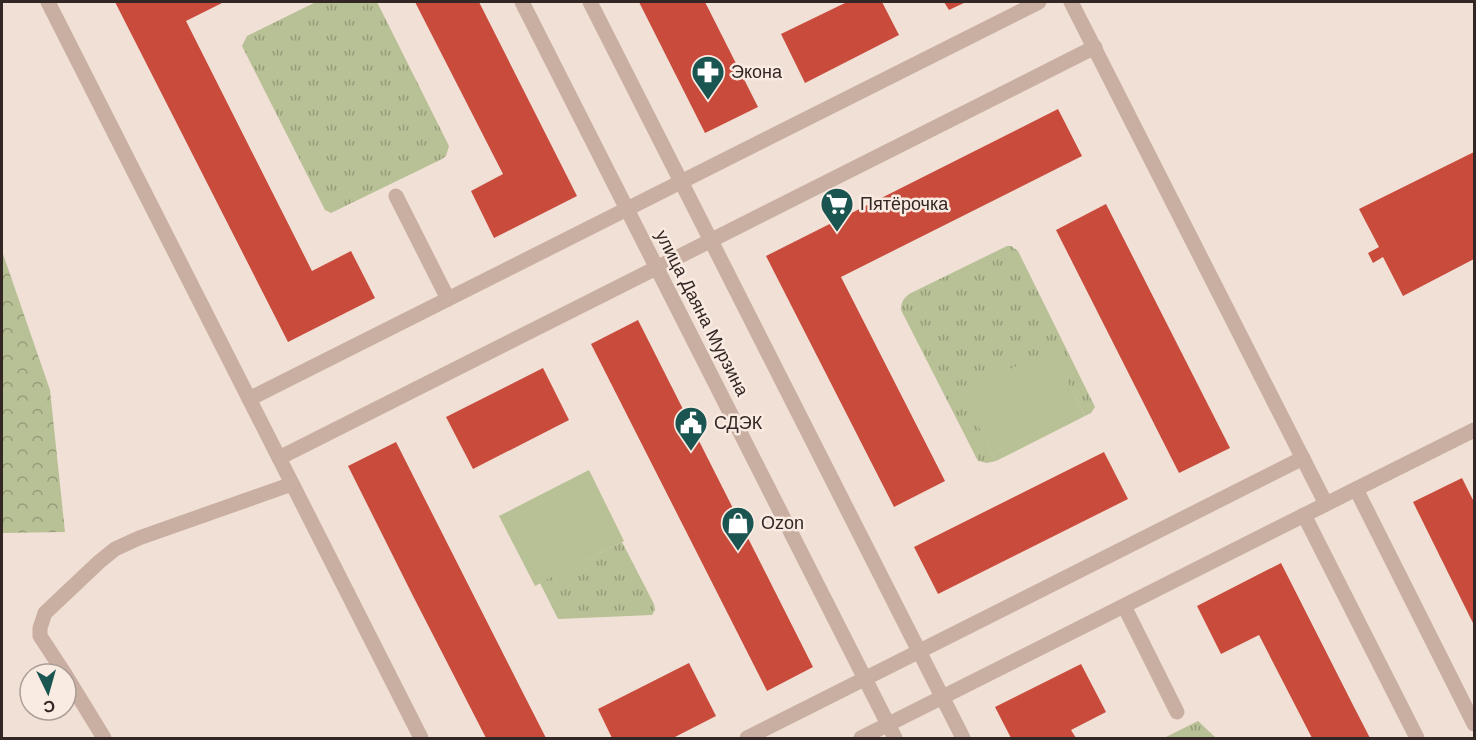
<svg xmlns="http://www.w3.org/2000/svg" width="1476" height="740" viewBox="0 0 1476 740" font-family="Arial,sans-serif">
	<defs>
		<pattern id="forest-crowns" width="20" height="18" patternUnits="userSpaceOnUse" patternTransform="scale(1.5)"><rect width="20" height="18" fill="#b8c096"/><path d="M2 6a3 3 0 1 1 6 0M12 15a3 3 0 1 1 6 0" fill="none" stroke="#969c7a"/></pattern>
		<pattern id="park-tufts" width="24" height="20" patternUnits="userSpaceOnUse" patternTransform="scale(1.5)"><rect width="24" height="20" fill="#b8c096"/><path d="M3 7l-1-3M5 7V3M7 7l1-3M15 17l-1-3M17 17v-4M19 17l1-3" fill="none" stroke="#969c7a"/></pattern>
	</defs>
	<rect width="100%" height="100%" fill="#f1e0d6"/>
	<g fill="#b8c096">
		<path d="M1051,348l34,68 -89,45 -35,-68z"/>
		<path d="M589,470l35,71 -89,45 -36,-70z"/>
	</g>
	<path fill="url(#forest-crowns)" d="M2,251l48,139 15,142 -63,1z"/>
	<g fill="url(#park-tufts)">
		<path d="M316,2h61l72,144 -3,10 -4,3 -111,54 -6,-3 -83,-164 5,-10z"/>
		<path d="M1007,246h4l7,5 77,156 -4,6 -6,3 -34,-67 -89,44 34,68 -9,2 -9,-2 -77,-151c0,-8 3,-13 10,-17z"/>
		<path d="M622,542l32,62 1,6 -3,5 -94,4 -18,-36z"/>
		<path d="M1198,721l18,17h-52z"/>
	</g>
	<g fill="#c94b3c">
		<path d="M115,2h109l-38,19 126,250 39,-20 24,47 -87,44z"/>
		<path d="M415,2h64l98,194 -83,42 -23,-47 32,-17z"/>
		<path d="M639,2h66l53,105 -53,26z"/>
		<path d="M847,2h35l17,33 -94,48 -24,-49z"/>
		<path d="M944,2h22l-17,8z"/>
		<path d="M1058,109l24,47 -241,121 104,204 -51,26 -128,-251z"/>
		<path d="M1474,152v107l-71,37 -20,-39 -10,6 -5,-10 11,-6 -20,-38z"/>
		<path d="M1106,204l124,244 -51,25 -123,-243z"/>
		<path d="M638,320l175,347 -46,24 -176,-347z"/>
		<path d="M543,368l26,52 -96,49 -27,-52z"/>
		<path d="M396,442l125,247 25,49h-60l-73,-142 -65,-130z"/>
		<path d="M1104,452l24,47 -190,95 -24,-47z"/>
		<path d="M1462,478l12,24v123l-61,-123z"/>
		<path d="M1281,563l73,144 16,31h-58l-53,-103 -38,19 -24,-48z"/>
		<path d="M689,663l27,53 -43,22h-61l-14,-29z"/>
		<path d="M1081,664l25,48 -35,18 5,8h-65l-16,-31z"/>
	</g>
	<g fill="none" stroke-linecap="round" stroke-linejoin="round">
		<g stroke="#c9aea2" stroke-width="15">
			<path d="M48,2l373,736"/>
			<path d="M522,2l373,736"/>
			<path d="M590,2l373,736"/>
			<path d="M1071,2l255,502"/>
			<path d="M396,196l52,103"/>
			<path d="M249,399l790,-397"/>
			<path d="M1474,430l-118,59 118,235"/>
			<path d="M279,458l816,-411"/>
			<path d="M1304,515l113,223"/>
			<path d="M1124,606l53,106"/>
			<path d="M65,674l-25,-38v-8l5,-15 54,-51 16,-13 24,-11 153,-54"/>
			<path d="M66,676l38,62"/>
			<path d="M747,738l556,-280"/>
			<path d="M861,738l495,-249"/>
		</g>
	</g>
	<defs>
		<g id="pharmacy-pin" transform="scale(1.725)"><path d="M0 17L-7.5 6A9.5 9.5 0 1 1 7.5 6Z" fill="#1a5551" stroke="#f9ebe2"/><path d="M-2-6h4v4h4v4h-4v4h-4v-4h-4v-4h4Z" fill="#fff"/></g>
		<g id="supermarket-pin" transform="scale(1.725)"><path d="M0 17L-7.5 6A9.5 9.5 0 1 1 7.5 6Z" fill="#1a5551" stroke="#f9ebe2"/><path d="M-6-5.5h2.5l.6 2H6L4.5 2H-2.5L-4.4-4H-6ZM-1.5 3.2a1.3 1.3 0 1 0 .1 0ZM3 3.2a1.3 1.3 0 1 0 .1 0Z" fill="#fff"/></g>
		<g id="civic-pin" transform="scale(1.725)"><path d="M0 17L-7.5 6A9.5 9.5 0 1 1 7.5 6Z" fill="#1a5551" stroke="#f9ebe2"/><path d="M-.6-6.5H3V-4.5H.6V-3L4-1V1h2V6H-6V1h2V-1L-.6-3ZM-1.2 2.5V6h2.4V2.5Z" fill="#fff"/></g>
		<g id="shop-pin" transform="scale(1.725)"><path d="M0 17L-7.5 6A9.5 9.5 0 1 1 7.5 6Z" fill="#1a5551" stroke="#f9ebe2"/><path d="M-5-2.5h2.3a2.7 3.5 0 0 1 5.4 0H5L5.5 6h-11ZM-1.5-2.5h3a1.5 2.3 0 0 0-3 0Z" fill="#fff"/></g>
	</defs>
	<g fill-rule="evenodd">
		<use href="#pharmacy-pin" x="708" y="72"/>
		<use href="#supermarket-pin" x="837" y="204"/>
		<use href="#civic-pin" x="691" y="423"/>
		<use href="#shop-pin" x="738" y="523"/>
	</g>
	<g text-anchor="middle" stroke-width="5" stroke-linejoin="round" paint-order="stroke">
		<g font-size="18" fill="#332725" stroke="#f9ebe2" text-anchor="start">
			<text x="731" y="78">Экона</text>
			<text x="860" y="210">Пятёрочка</text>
			<text x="714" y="429">СДЭК</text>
			<text x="761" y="529">Ozon</text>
		</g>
		<g font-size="18" fill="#332725" stroke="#f9ebe2">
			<text transform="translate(702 313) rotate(63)" y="6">улица Даяна Мурзина</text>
		</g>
	</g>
	<rect width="1476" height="740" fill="none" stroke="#332725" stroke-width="6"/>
	<g transform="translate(48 692) rotate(175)"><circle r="28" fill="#f9ebe2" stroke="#aa9d96" stroke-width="1.5"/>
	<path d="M0-4.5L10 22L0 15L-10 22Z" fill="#1a5551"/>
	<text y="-9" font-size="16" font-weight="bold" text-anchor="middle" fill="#332725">С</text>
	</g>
</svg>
